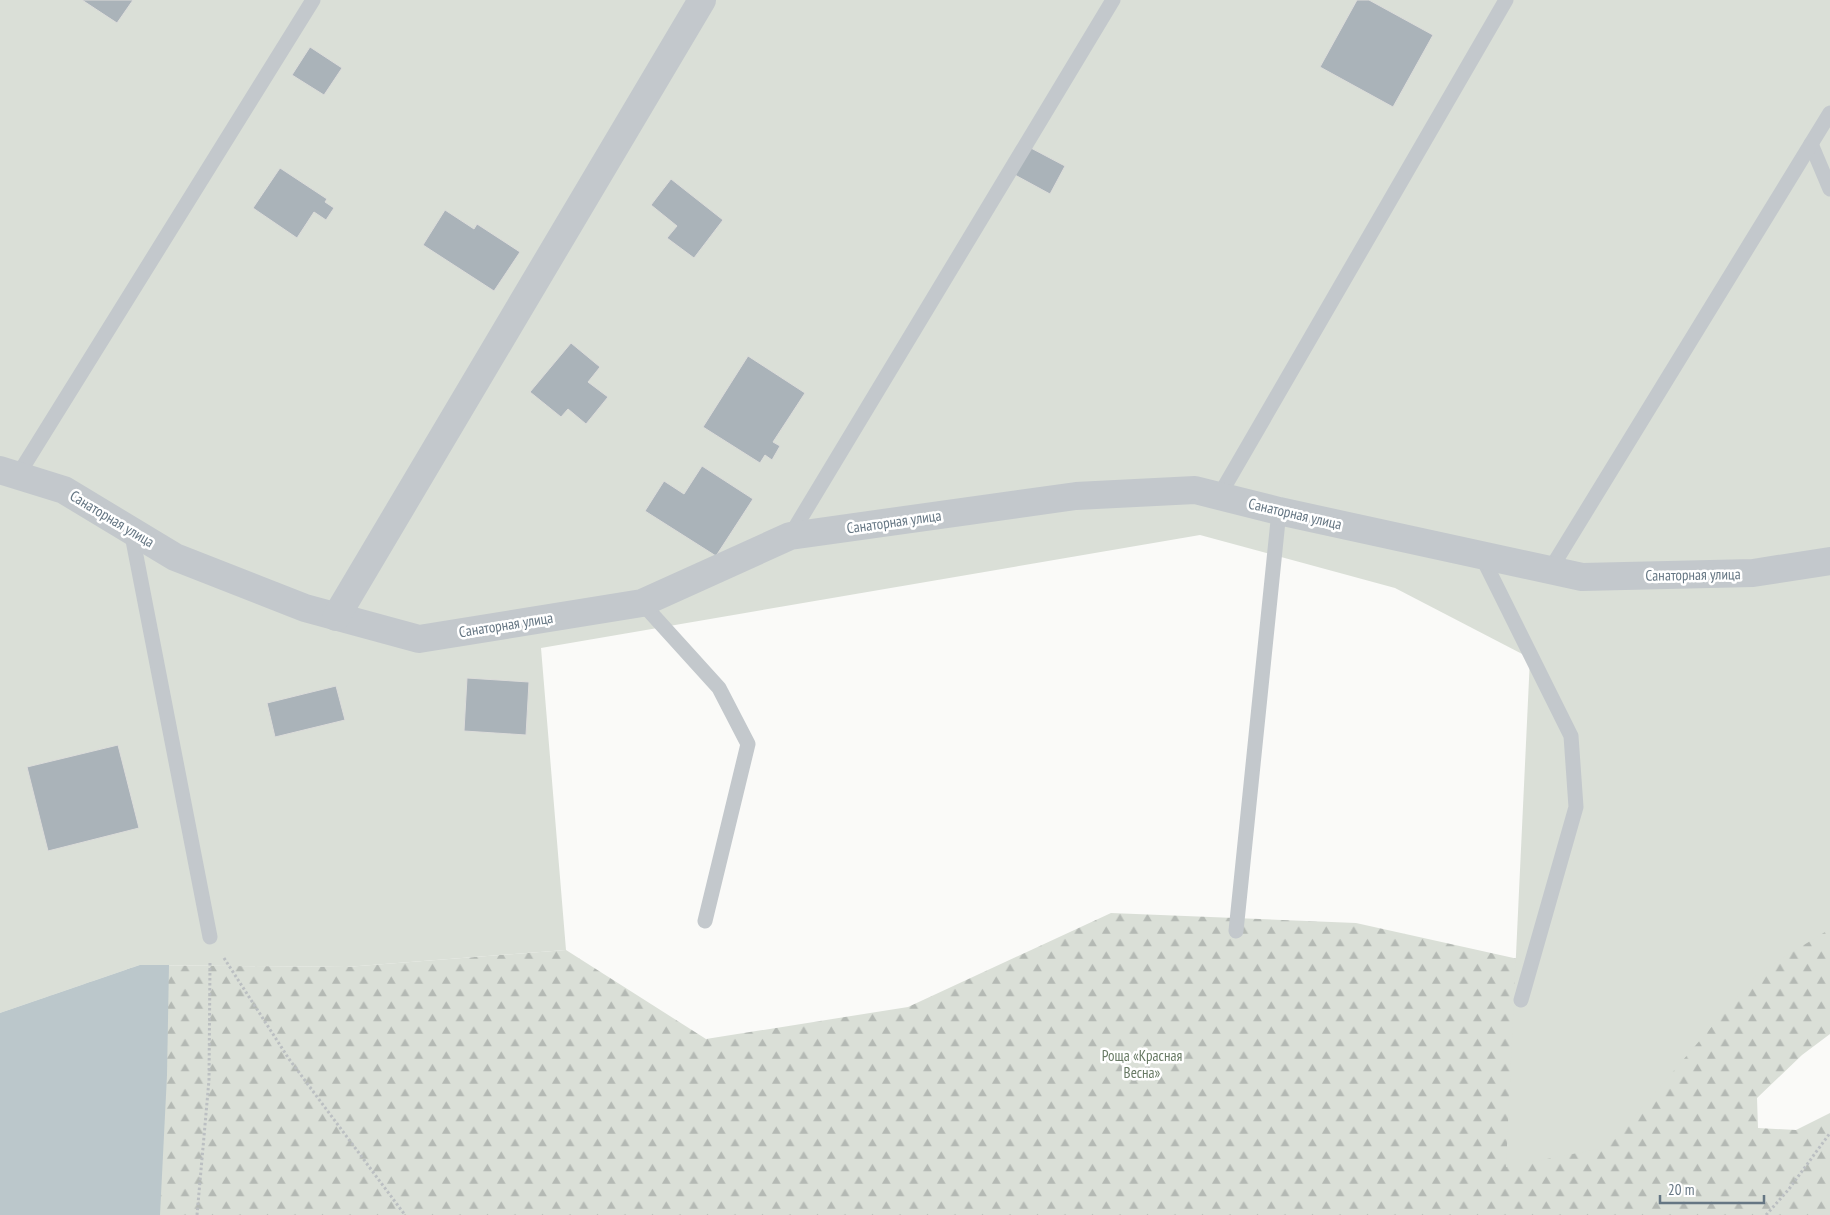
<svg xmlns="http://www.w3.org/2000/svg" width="1830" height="1215" viewBox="0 0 1830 1215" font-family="'PT Sans Narrow',sans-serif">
	<defs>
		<pattern id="forest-firs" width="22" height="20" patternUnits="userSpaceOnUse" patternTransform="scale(1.25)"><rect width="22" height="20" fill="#dadfd7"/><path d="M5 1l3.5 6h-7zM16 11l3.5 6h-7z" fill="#b4b9b4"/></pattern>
	</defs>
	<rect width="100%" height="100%" fill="#fafaf8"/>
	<path fill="url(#forest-firs)" d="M1830,899v135l-28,21 -45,43 1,30 38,2 34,-17v102h-1830v-202l140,-48 206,2 220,-17 140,89 202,-32 203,-94 245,10 198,44z"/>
	<path fill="#dadfd7" d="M0,0h1830v929l-72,44 -150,174 -102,20 24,-509 -135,-70 -195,-53 -659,113 25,302 -220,17 -206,-2 -140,48z"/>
	<path fill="#bbc7cb" d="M140,965h29l-2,110 -7,140h-160v-202z"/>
	<g fill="#aab3b9" stroke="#dcdcda">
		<path d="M82,0h51l-16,23z"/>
		<path d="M1357,0h12l64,35 -40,72 -73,-40z"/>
		<path d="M310,47l32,21 -18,27 -32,-20z"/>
		<path d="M1029,147l36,19 -15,28 -35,-19z"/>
		<path d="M280,168l47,31 -2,3 9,6 -8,12 -12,-8 -17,26 -44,-30z"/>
		<path d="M671,179l52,41 -29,38 -27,-20 10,-12 -26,-21z"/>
		<path d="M445,210l29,19 3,-5 43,28 -26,39 -71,-46z"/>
		<path d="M571,343l29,24 -12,15 20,15 -22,27 -18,-15 -7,8 -31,-25z"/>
		<path d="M748,356l57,37 -32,49 7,4 -8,14 -7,-5 -5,8 -57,-36z"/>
		<path d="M702,466l51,33 -37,57 -71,-45 19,-30 20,13z"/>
		<path d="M467,678l62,4 -3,53 -62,-4z"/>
		<path d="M336,686l9,34 -70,17 -8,-34z"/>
		<path d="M118,745l21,83 -91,23 -21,-84z"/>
	</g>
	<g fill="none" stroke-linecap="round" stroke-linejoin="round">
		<g stroke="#bbbfc2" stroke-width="3" stroke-dasharray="2.5 2.5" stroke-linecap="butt">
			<path d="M224,958l65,101 116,156"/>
			<path d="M197,1215l12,-135 1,-117"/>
			<path d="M1766,1215l23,-26 41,-56"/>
		</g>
		<g stroke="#c3c8cc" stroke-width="15">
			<path d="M1811,144l19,45"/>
			<path d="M18,475l295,-475"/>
			<path d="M1219,496l287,-496"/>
			<path d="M131,530l79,407"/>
			<path d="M790,536l323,-536"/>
			<path d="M1481,555l90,181 5,71 -55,193"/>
			<path d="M1550,570l280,-457"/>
			<path d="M642,603l77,85 29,56 -43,177"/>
			<path d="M1236,931l43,-420"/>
		</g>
		<g stroke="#c3c8cc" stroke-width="28">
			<path d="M0,470l64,20 111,67 130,51 114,31 223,-36 148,-67 286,-40 119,-6 84,21 303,66 171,-4 77,-12"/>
			<path d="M336,617l366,-617"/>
		</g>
	</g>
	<g text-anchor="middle" stroke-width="5" stroke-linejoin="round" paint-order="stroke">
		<g font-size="15" fill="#657683" stroke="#fff">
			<text transform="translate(1295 514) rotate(13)" y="5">Санаторная улица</text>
			<text transform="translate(112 519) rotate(31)" y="5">Санаторная улица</text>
			<text transform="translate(894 522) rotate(-8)" y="5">Санаторная улица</text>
			<text transform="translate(1693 575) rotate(-1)" y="5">Санаторная улица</text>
			<text transform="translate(506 625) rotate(-9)" y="5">Санаторная улица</text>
		</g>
		<g font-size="15" fill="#687a64" stroke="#fff">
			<text x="1142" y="1061">Роща «Красная<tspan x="1142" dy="17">Весна»</tspan></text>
		</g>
	</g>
	<path d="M1660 1195v8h104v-8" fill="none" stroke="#657683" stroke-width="2.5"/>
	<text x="1668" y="1195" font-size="15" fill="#657683" stroke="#ffffff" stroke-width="4" paint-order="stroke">20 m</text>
</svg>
